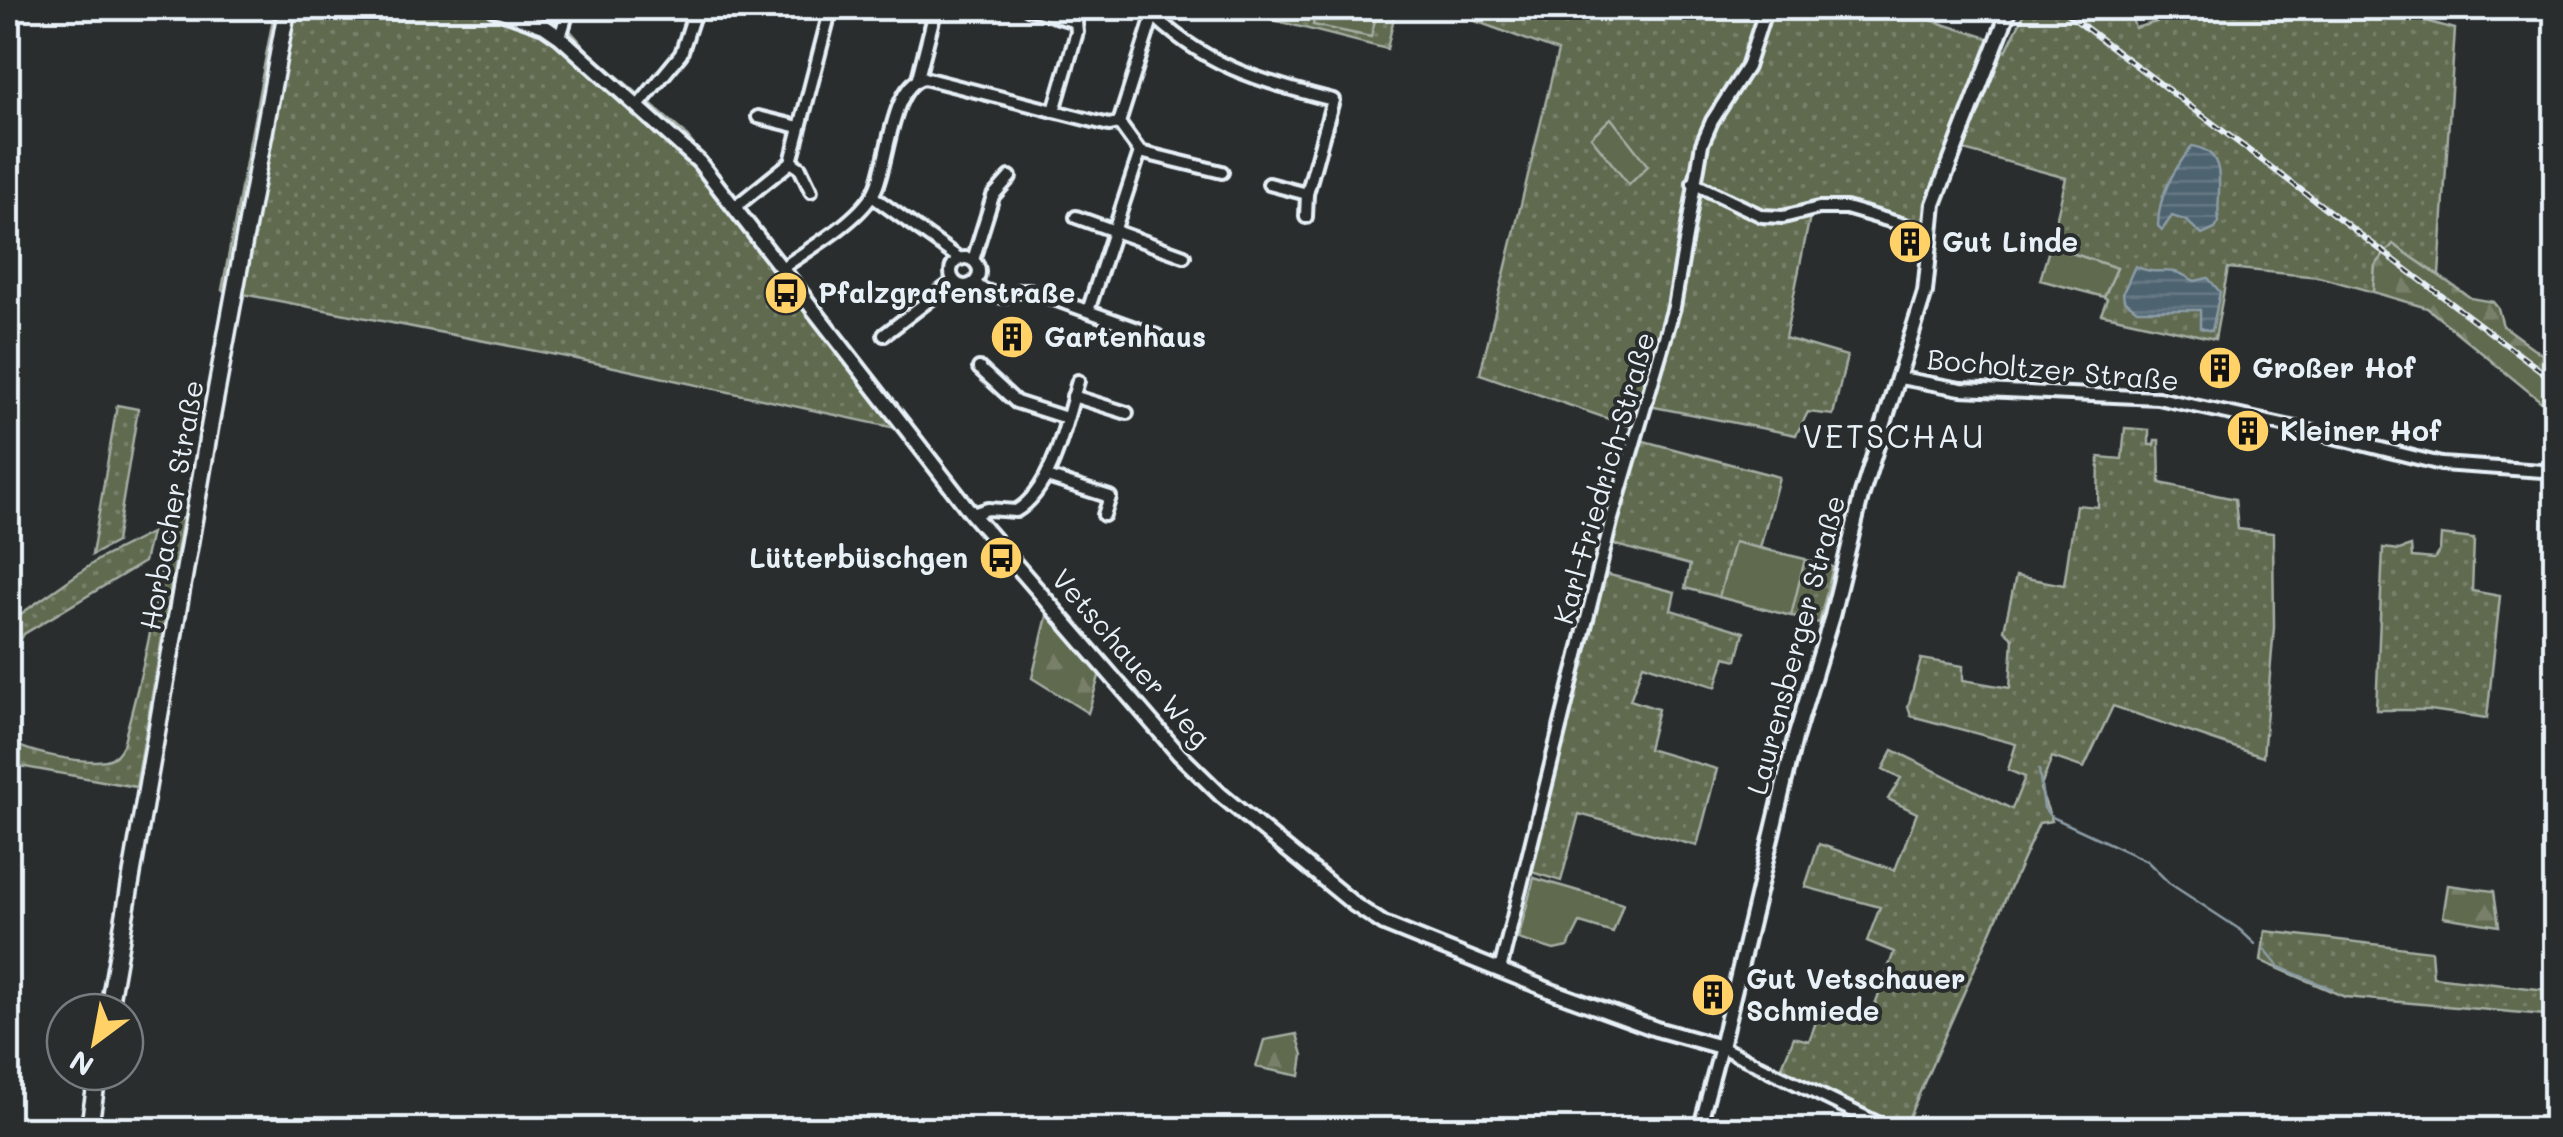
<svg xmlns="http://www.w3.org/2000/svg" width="2563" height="1137" viewBox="0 0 2563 1137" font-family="Mali,sans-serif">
	<defs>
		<pattern id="grass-dots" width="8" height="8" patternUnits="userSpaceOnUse" patternTransform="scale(2.5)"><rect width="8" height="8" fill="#616a50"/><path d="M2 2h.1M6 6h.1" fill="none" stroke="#78806a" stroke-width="1.8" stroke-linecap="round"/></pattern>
		<pattern id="forest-firs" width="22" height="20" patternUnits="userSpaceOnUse" patternTransform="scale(2.5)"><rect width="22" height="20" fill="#616a50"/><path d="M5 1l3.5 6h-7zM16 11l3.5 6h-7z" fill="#78806a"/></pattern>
		<pattern id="water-rules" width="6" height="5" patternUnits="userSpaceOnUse" patternTransform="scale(2.5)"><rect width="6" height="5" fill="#4d6370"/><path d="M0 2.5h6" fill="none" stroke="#677a85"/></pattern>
	</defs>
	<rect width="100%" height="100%" fill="#2a2d2e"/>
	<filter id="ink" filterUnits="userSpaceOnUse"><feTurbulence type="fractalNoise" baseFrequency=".01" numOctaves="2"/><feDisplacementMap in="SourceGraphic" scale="20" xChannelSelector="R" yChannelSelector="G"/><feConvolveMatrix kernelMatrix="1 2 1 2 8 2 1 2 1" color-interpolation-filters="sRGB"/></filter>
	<g filter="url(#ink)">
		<g fill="url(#grass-dots)" stroke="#a4aea4" stroke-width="2.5">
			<path d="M275,8h240l46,12 28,32 95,81 67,82 128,172 27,31 -11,10 -318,-69 -355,-69z"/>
			<path d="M1275,8h121l-9,41 -118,-30z"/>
			<path d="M1439,8h453l99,31 -61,151 -6,33 -69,-17 -35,-1 -10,11 -25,122 62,18 -14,59 -25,-3 -12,23 -152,-30 -7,24 -157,-55 78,-323z"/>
			<path d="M2027,8h97l6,4 5,16 36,-10 4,-10h203l77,21 -16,246 -46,-30 -18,21 -2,26 -54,-15 -91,-9 -13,71 -114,-25 6,-15 -3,-2 13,-29 -67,-22 16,-68 -106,-29 41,-99 5,1z"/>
			<path d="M117,405l21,4 -22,133 -24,13z"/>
			<path d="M2125,428l24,2v15h5l1,-5h4l1,43 75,16 3,30 35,4 1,94 -11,130 -150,-51 -29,62 -32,-11 -12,32 12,32 -13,2 -135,305 -123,-59 13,-32 15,4 10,-27 20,4 4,-6 26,9 25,-69 -27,-11 13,-34 -75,-20 14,-43 76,26 22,-57 -29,-14 13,-21 -18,-9 10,-19 119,59 13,-32 -17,-7 8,-26 -105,-28 -3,-9 13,-48 42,7v14l47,8 3,-50 -9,-8 12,-54 48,9 12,-80 22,2 1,-50 23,2z"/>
			<path d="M1640,440l139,37 -19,71 73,19 -14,56 -134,-35 5,-23 -82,-22z"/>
			<path d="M183,518l-47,269 -128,-23v-26c12,15 77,26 98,22 9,-2 13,-7 17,-15 19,-72 37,-145 43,-220z"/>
			<path d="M151,533l-7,29 -120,72 -8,14 -8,65v-90l91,-64z"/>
			<path d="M2441,535l33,4 -2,52 28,5 -13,122 -57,-8h-54l7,-162 16,2 12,-4 1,11 22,2 6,-9z"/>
			<path d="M1602,573l73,19 -4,18 73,22 -7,28 -12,-3 -9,30 -73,-23 -13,36 28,9 -10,40 69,20 -20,77 -118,-32 -18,67 -33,-10z"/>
			<path d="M2265,931l166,20 2,26 122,14v25l-210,-19 -84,-36z"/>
		</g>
		<g fill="url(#forest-firs)" stroke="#a4aea4" stroke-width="2.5">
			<path d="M2393,244l78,54 22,4 5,6 5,18 52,38v49l-128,-105 -54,-16 2,-26z"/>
			<path d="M1048,612l52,61 -12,40 -56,-35z"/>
			<path d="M2448,885l46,6 5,35 -56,-9z"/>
			<path d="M1297,1034l6,21 -3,21 -44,-9 8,-27z"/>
		</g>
		<g fill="#616a50" stroke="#a4aea4" stroke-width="2.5">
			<path d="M1316,8l61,4 -6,25 -58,-12z"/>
			<path d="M1611,118l37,48 -19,19 -38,-48z"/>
			<path d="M2050,246l67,22 -13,29 -64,-17z"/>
			<path d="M1734,542l71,17 -14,57 -72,-19z"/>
			<path d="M1534,878l89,26 -10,29 -33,-10 -12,24 -14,3 -36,-11z"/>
		</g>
		<g fill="url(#water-rules)" stroke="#8b9ca6" stroke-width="2.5">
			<path d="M2192,146c40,6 23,48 27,76l-4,7 -13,6 -15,-14 -15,-5 -10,14 -4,-4c0,-31 16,-56 34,-80z"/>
			<path d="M2135,266c21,10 30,2 44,7 6,2 10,6 16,8l13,-3 12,14 -8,39 -12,-3v-18h-63l-13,-10 -1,-7z"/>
		</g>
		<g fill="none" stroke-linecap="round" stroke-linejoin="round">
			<g stroke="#8b9ca6" stroke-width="2.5">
				<path d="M2039,770l5,38 6,8 97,45 22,22 70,46 16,15"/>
				<path d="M2264,949l15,18 53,22"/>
			</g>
			<g stroke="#e8f1f8" stroke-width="18">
				<g id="minor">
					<path d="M1028,8l48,14 1,10 -23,79"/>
					<path d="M1146,8c54,56 114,74 187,92l-26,94 -1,23"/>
					<path d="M560,37l9,-29"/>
					<path d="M918,78l18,-70"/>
					<path d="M638,106l43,-52 15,-46"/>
					<path d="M758,117l41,10"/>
					<path d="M1119,123l21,29 82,20"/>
					<path d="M791,162l9,6 11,23"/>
					<path d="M1693,183l69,33 21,1 36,-9h27l86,25"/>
					<path d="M1269,184l38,10"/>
					<path d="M872,196l88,63"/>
					<path d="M735,207l56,-45 40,-154"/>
					<path d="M1076,217l108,39"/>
					<circle cx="965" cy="272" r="14"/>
					<path d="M973,260l20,-64 17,-19"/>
					<path d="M781,269c27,-20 82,-50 95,-81 12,-27 16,-104 48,-110l185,47 10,-2 34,-107"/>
					<path d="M975,283l7,6 20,8 20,-7h7l128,46"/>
					<path d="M1088,311l52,-159"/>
					<path d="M884,335l70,-54"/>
					<path d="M979,368l37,34 50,16"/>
					<path d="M1900,378l61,11 197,9 152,33 131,33 115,8"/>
					<path d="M1073,396l54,17"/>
					<path d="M1047,477l63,20 -6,18"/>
					<path d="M972,514l16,-5 28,2c37,-22 50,-90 62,-130"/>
					<path d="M1500,970l111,-448 63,-215 28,-163 10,-23 35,-54 19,-59"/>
					<path d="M1699,1130l22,-83 171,83"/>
				</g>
			</g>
			<g stroke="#e8f1f8" stroke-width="20">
				<path id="tertiary" d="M493,8l51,18 16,11 139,125 273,352 207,240 42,41 134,110 29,19 170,68 102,37 65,18 74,-309 37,-122 29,-119 64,-205 9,-88 76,-196"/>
			</g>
			<g stroke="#e8f1f8" stroke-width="22">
				<g id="secondary">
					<path d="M108,1012l102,-587 77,-417"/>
					<path d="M89,1130l9,-58"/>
				</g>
			</g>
			<use href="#minor" stroke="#2a2d2e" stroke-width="10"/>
			<use href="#tertiary" stroke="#2a2d2e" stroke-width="12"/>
			<use href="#secondary" stroke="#2a2d2e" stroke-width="15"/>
			<g stroke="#e8f1f8" stroke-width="6">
				<path id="rail" d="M2061,9l495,373"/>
			</g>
			<use href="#rail" stroke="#2a2d2e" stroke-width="2.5" stroke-dasharray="8" stroke-linecap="butt"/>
		</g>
	</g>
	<defs>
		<g id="building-disc" transform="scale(2.25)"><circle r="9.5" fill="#ffd166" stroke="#2a2d2e"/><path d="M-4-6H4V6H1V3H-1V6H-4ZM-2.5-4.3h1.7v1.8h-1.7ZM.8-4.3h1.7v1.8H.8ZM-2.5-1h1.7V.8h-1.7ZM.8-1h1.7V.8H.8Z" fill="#111"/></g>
		<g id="bus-disc" transform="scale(2.25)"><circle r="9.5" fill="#ffd166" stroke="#2a2d2e"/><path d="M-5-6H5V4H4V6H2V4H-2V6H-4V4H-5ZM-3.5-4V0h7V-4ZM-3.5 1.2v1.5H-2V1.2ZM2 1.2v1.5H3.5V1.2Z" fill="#111"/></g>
	</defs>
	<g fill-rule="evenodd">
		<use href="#building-disc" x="1910" y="242"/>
		<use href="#bus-disc" x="786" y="293"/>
		<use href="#building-disc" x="1012" y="337"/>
		<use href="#building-disc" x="2220" y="368"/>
		<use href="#building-disc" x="2248" y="431"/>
		<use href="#bus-disc" x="1001" y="558"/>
		<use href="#building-disc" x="1713" y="995"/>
	</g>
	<g text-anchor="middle" stroke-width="8" stroke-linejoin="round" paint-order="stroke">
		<g font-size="28" font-weight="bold" fill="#e8f1f8" stroke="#2a2d2e" text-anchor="start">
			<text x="1942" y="252">Gut Linde</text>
			<text x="818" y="303">Pfalzgrafenstraße</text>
			<text x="1044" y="347">Gartenhaus</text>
			<text x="2252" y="378">Großer Hof</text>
			<text x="2280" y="441">Kleiner Hof</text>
			<text x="968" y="568" text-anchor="end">Lütterbüschgen</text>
			<text x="1746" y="989">Gut Vetschauer<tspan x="1746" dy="32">Schmiede</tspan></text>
		</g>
		<g font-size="28" fill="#e8f1f8" stroke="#2a2d2e">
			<text transform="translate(2053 370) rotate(5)" y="10">Bocholtzer Straße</text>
			<text transform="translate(1604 478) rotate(-74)" y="10">Karl-Friedrich-Straße</text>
			<text transform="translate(172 505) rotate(-80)" y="10">Horbacher Straße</text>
			<text transform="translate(1796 645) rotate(-75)" y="10">Laurensberger Straße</text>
			<text transform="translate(1131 658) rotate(49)" y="10">Vetschauer Weg</text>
		</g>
		<g font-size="32" letter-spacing="2.5" fill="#e8f1f8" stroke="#2a2d2e">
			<text x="1894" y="448">VETSCHAU</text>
		</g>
	</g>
	<rect width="2563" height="1137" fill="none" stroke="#2a2d2e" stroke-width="40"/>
	<rect x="20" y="20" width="2523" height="1097" fill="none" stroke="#e8f1f8" stroke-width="4" filter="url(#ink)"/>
	<g transform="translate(95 1042) rotate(212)"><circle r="48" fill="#2a2d2e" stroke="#767b7f" stroke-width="2.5"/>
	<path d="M0-8L18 38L0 25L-18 38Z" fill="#ffd166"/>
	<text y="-15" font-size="28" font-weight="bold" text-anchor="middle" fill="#e8f1f8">N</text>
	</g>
</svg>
